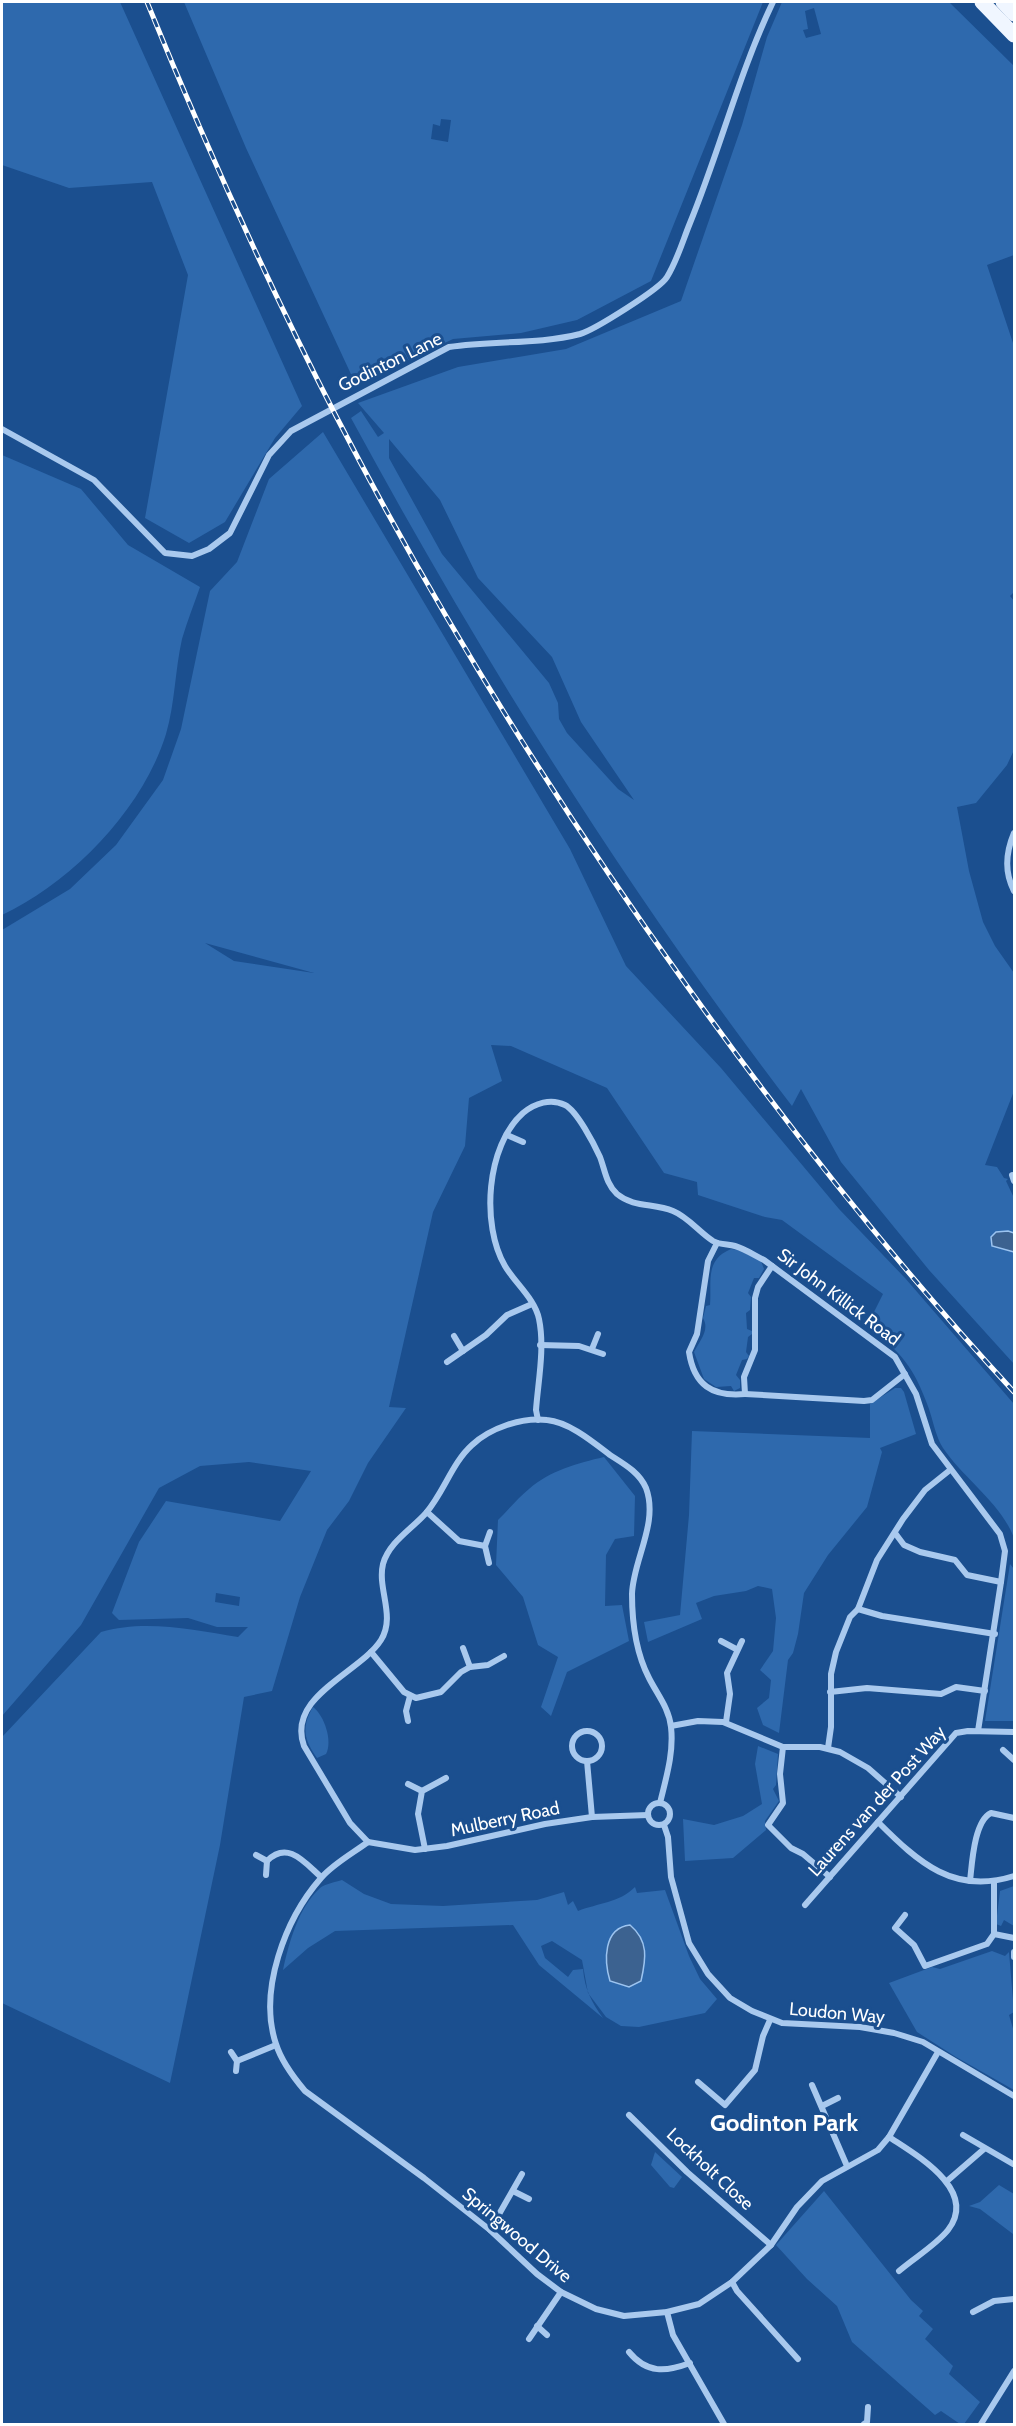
<svg xmlns="http://www.w3.org/2000/svg" width="1016" height="2426" viewBox="0 0 1016 2426" font-family="Cabin,sans-serif">
	<rect width="100%" height="100%" fill="#1b4f8f"/>
	<g fill="#2e69ad" fill-rule="evenodd">
		<path d="M2,2h118l182,404 -27,32 -50,84 -36,21 -44,-25 43,-243 -36,-93 -83,6 -67,-23z"/>
		<path d="M184,2h579l-112,279 -74,39 -56,13 -68,6 -97,46 -110,-237zM441,119l10,1 -3,22 -17,-3 2,-15 7,2z"/>
		<path d="M782,2h167l65,64v189l-27,10 27,81v246l-4,4 4,5v149l-7,15 -31,38 -19,4 12,64 14,51 12,24 19,27v118l-29,74 12,2 7,11 4,1 -2,2 8,17v166l-85,-94 -88,-108 -40,-73 -9,17c-166,-217 -311,-448 -441,-688l10,-7 17,26 6,-4 -26,-30 100,-36 108,-18 115,-48 61,-176 25,-88zM814,8l7,26 -15,4 -3,-8 5,-1 -3,-18zM389,439l51,61 38,78 74,79 29,65 53,78 -16,-11 -51,-56 -8,-14 -1,-16 -9,-20 -107,-129 -53,-96z"/>
		<path d="M323,432l247,417 56,117 95,102 118,141 66,69 109,126v134c-13,-35 -50,-59 -71,-90 -7,-11 -10,-27 -14,-39 -16,-43 -26,-55 -62,-83l16,-32 -101,-74 -17,-3 -67,-22 -1,-13 -33,-9 -57,-85 -96,-42 -20,-1 11,36 -33,17 -4,48 -32,66 -44,195 17,1 -38,55 -19,38 -22,29 -27,67 -28,94 -28,6 -24,148 -50,238 -168,-80v-266l99,-105c44,-13 93,-2 137,5l10,-10h-31l-29,-9 -69,2 -7,-7 27,-71 27,-41 114,20 31,-50 -62,-9 -49,4 -41,22 -78,137 -79,91v-786l68,-41 46,-44 47,-65 18,-51 29,-138 27,-29 32,-83zM205,943l109,30 -80,-12zM216,1593l24,4 -1,9 -24,-4z"/>
		<path d="M2,455l79,34 47,56 72,42c-6,17 -13,35 -18,52 -7,31 -7,64 -16,95 -23,75 -94,148 -164,181z"/>
		<path d="M731,1249l7,1 23,11 3,8 -5,9h-5l-6,15 3,4 -1,13 -4,3 1,16 5,2v3l-4,3 -2,15 3,4 -2,3 -5,1 -6,15 4,5v8l-6,3 -3,-5 -15,1 -12,-8 -10,-27c6,-12 16,-22 9,-34l3,-12 4,-1c2,-22 -6,-45 21,-56z"/>
		<path d="M895,1388h6l3,4 12,42 -36,14 2,4 -15,55 -39,48 -24,38 -6,41 -5,19 -5,7 -9,73 -16,-8 -6,-17 12,-10 2,-18 -11,-10 13,-19 3,-33 -4,-29 -14,-3 -12,5 -32,5 -18,7 6,16 -54,23 -4,-20 36,-7 9,-100 3,-84 178,7v-34z"/>
		<path d="M604,1457l31,39 -1,40 -19,3 -9,16 -1,51 17,-1 7,36 -62,31 -16,44 -10,-9 17,-50 -20,-12 -15,-48 -27,-32 2,-45c10,-10 20,-22 31,-31 20,-18 49,-26 75,-32z"/>
		<path d="M1010,1564l4,5v152h-29z"/>
		<path d="M313,1707c11,8 20,34 13,47l-9,4c-13,-18 -16,-31 -4,-51z"/>
		<path d="M758,1746l20,8 -2,31 -3,4 6,12 -14,20 1,9 -33,28 -48,3 -2,-42 31,6 29,-9 19,-12 -7,-40z"/>
		<path d="M342,1880l22,14 27,10 52,2 94,-6 27,-8 4,13 5,-4 5,10c20,-8 41,-8 57,-24l2,6 28,-3 24,66 11,23 17,20 -12,14 -66,14 -18,-1 -15,-9 -18,-24 -6,-33 -30,-19 -11,5 4,12 23,19 5,-7 10,-1c2,21 8,32 20,49l-64,-53 -26,-40 -178,6 -27,17 -25,22c6,-27 15,-62 37,-82 5,-4 16,-6 22,-8z"/>
		<path d="M1014,1886v40l-10,-6 -3,6 -5,-2 4,-33z"/>
		<path d="M992,1951l13,5 4,-4 5,60 -5,3 5,17v58l-58,-33 -39,-25 -28,-49 43,-16 8,2z"/>
		<path d="M655,2152l27,25 -8,11 -4,-1 -19,-22z"/>
		<path d="M999,2185l15,9 -1,40 -33,-25 -11,-3 11,-4z"/>
		<path d="M824,2191l87,109 12,11 -4,5 14,13 -8,10 28,27 -4,8 31,28 -16,22h-4l-19,-13 -6,4 -83,-73 -15,-36 -30,-27 -31,-34z"/>
	</g>
	<g fill="#3c6290" stroke="#9cc4f0" stroke-width="1.5">
		<path d="M1008,1231l6,2v19l-22,-6 -1,-9 5,-5z"/>
		<path d="M630,1925c19,16 16,34 11,56l-12,6 -19,-6c-6,-20 -7,-53 20,-56z"/>
	</g>
	<g fill="none" stroke-linecap="round" stroke-linejoin="round">
		<g stroke="#a9c9ee" stroke-width="6">
			<path d="M2,429l92,51 71,73 27,3 17,-7 21,-16 39,-78 22,-24 158,-84c44,-7 88,-2 131,-13 14,-4 80,-45 87,-57 10,-16 16,-37 23,-54 30,-73 49,-150 83,-221"/>
			<path d="M1014,833c-8,19 -10,39 0,58"/>
			<path d="M507,1135l16,7"/>
			<path d="M1012,1175l2,6"/>
			<path d="M717,1243l-9,18 -11,73 -8,18c5,33 23,45 56,42l-1,-17 11,-27v-52l3,-11 14,-21"/>
			<path d="M454,1336l9,15"/>
			<path d="M540,1345l39,1 24,8"/>
			<path d="M592,1349l6,-15"/>
			<path d="M447,1362l39,-27 21,-20 25,-11"/>
			<path d="M745,1394l119,7 8,-1 33,-26"/>
			<path d="M538,1420l-2,-10c2,-28 9,-62 3,-91 -4,-20 -24,-36 -34,-53 -24,-41 -19,-120 18,-153 12,-10 28,-15 42,-8 12,6 29,39 35,52 5,13 6,27 17,37 17,14 37,9 56,17 15,6 26,21 40,30 7,4 15,3 22,5 10,3 19,9 29,14l131,97 21,37 16,50 68,90 5,17 -4,31 -23,149"/>
			<path d="M427,1512l32,29 26,5"/>
			<path d="M895,1533l9,12 16,7 35,8 12,15 34,7"/>
			<path d="M489,1563l-4,-17 5,-14"/>
			<path d="M858,1609l24,7 113,18"/>
			<path d="M721,1641l15,8"/>
			<path d="M463,1648l7,19"/>
			<path d="M371,1652l33,40 12,6 25,-6 20,-20 9,-5 18,-2 16,-9"/>
			<path d="M830,1692l37,-4 74,6 15,-7 29,4"/>
			<path d="M408,1721l-2,-10 4,-15"/>
			<path d="M726,1722l4,-28 -3,-21 15,-32"/>
			<path d="M671,1726l27,-5 25,1 60,25h37l20,5 28,16 33,29"/>
			<circle cx="587" cy="1746" r="15"/>
			<path d="M783,1747l-3,27 3,29 -15,22 23,23 12,6 27,23"/>
			<path d="M828,1748l3,-21v-53l5,-22 14,-35 8,-8 19,-49 26,-41 22,-29 25,-20"/>
			<path d="M1003,1750l11,10"/>
			<path d="M587,1761l5,56"/>
			<path d="M408,1784l14,7"/>
			<circle cx="659" cy="1814" r="11"/>
			<path d="M878,1822c41,41 76,73 136,54"/>
			<path d="M664,1825l4,12 3,40 18,66 19,31 22,24 22,13 30,12 78,4 34,6 29,9 91,54"/>
			<path d="M368,1842c-15,11 -35,22 -47,36 -36,41 -63,113 -45,166 5,16 18,34 29,47l119,87 66,52 47,44 24,18 35,17 28,7 43,-4 32,-8 33,-22 39,-37 26,-38 25,-26 56,-31 11,-13 49,-85"/>
			<path d="M368,1842l-18,-19 -46,-77c-18,-50 56,-73 77,-106 15,-24 -4,-51 2,-76 6,-22 29,-35 43,-51 18,-21 26,-50 46,-68 18,-17 50,-28 75,-25 22,2 46,22 63,35 14,9 29,17 36,33 13,35 -13,72 -14,106 0,29 4,59 17,84 8,16 20,30 22,49 3,26 -5,51 -11,76"/>
			<path d="M368,1842l47,8 32,-4 98,-22 47,-7 56,-2"/>
			<path d="M425,1849l-7,-35 4,-23 24,-13"/>
			<path d="M256,1855l11,6"/>
			<path d="M266,1875l1,-14c21,-21 38,2 54,16"/>
			<path d="M970,1881c2,-17 4,-60 21,-68l23,5"/>
			<path d="M805,1905l151,-172 12,-2 46,1"/>
			<path d="M905,1915l-10,13 19,17 11,21 62,-22 7,-10v-52"/>
			<path d="M994,1934l20,4"/>
			<path d="M1014,1952v5"/>
			<path d="M231,2052l6,9 39,-16"/>
			<path d="M236,2071l1,-10"/>
			<path d="M698,2082l27,23 30,-35 8,-34 7,-16"/>
			<path d="M812,2085l35,81"/>
			<path d="M822,2106l16,-8"/>
			<path d="M629,2115l58,57 84,73"/>
			<path d="M963,2135l50,29"/>
			<path d="M889,2137c27,18 90,53 59,93 -12,15 -34,28 -49,41"/>
			<path d="M947,2181l37,-32"/>
			<path d="M513,2191l16,8"/>
			<path d="M490,2230l32,-56"/>
			<path d="M732,2282l5,9 61,68"/>
			<path d="M667,2312l6,23 51,89"/>
			<path d="M973,2312l21,-11 20,-2"/>
			<path d="M537,2326l10,9"/>
			<path d="M529,2339l32,-47"/>
			<path d="M629,2352c18,22 37,20 61,11"/>
			<path d="M864,2424l3,-2 1,-15"/>
			<path d="M981,2424l33,-53"/>
		</g>
		<g stroke="#f0f6ff" stroke-width="15">
			<path d="M982,2l32,33"/>
			<path d="M1003,2l11,12"/>
		</g>
		<g stroke="#fff" stroke-width="5">
			<path id="rail" d="M147,2c57,140 119,278 189,414 102,198 221,389 351,570 102,143 208,277 327,406"/>
		</g>
		<use href="#rail" stroke="#1b4f8f" stroke-width="3" stroke-dasharray="9" stroke-linecap="butt"/>
	</g>
	<g text-anchor="middle" stroke-width="6" stroke-linejoin="round" paint-order="stroke">
		<g font-size="18" fill="#fff" stroke="#1b4f8f">
			<text transform="translate(390 362) rotate(-26)" y="6">Godinton Lane</text>
			<text transform="translate(839 1297) rotate(37)" y="6">Sir John Killick Road</text>
			<text transform="translate(877 1801) rotate(-48)" y="6">Laurens van der Post Way</text>
			<text transform="translate(505 1819) rotate(-12)" y="6">Mulberry Road</text>
			<text transform="translate(837 2013) rotate(5)" y="6">Loudon Way</text>
			<text transform="translate(710 2169) rotate(43)" y="6">Lockholt Close</text>
			<text transform="translate(517 2235) rotate(40)" y="6">Springwood Drive</text>
		</g>
		<g font-size="24" font-weight="bold" fill="#fff" stroke="#1b4f8f">
			<text x="784" y="2131">Godinton Park</text>
		</g>
	</g>
	<rect width="1016" height="2426" fill="none" stroke="#ffffff" stroke-width="6"/>
</svg>
